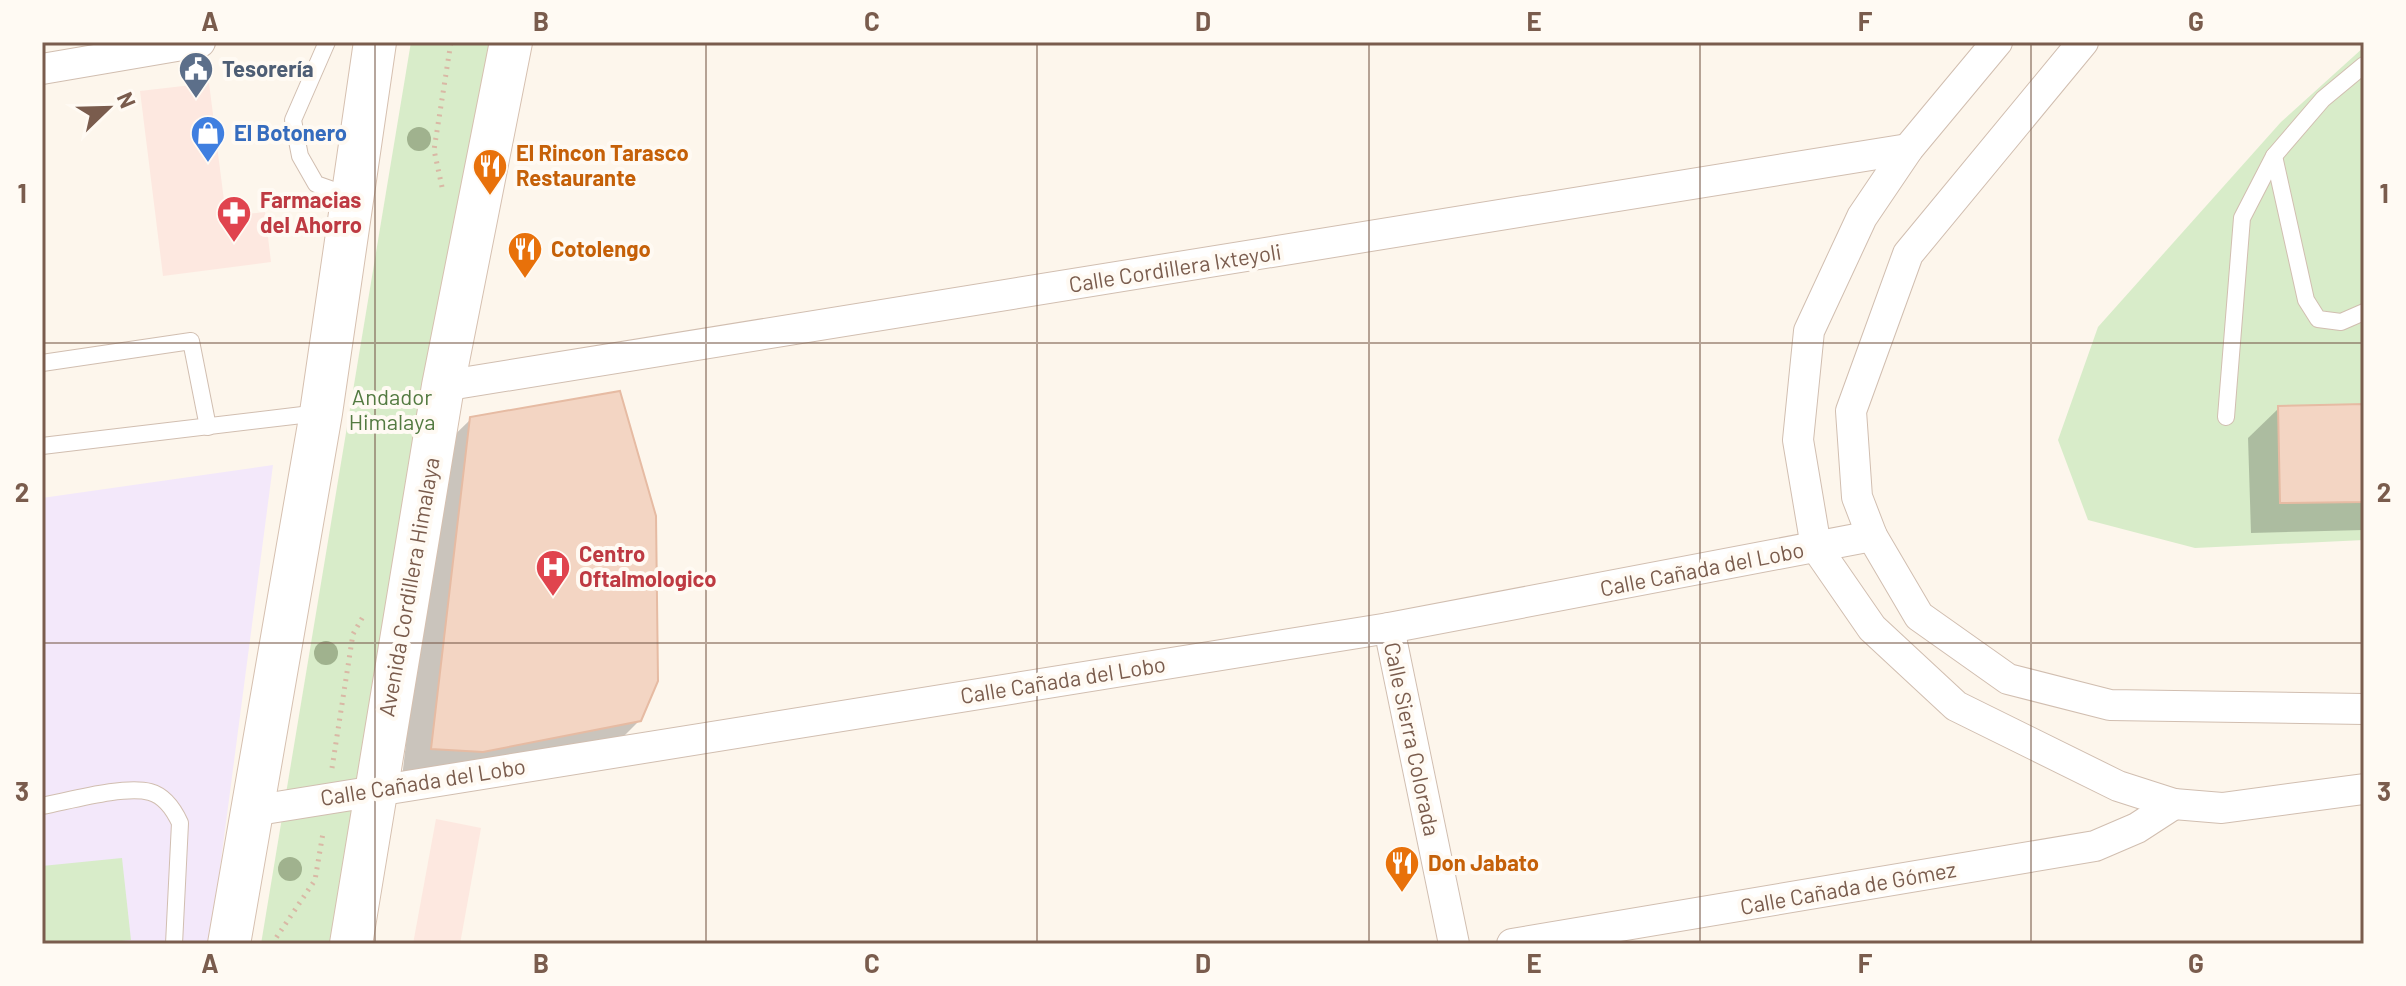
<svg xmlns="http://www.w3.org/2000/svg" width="2406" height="986" viewBox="0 0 2406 986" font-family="Barlow,sans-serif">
	<rect width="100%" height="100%" fill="#fdf6ec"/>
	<g fill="#fde8e0">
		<path d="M209,83l17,133 39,-4 6,50 -108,14 -23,-185z"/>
		<path d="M436,819l45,9 -21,116h-47z"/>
	</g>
	<path fill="#f3e8fa" d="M273,465l-63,479h-168v-446z"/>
	<g fill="#d8ecc9">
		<path d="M411,42h85l-151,902h-84z"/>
		<path d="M2364,47v493l-169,8 -107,-28 -30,-80 40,-113 183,-205z"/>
		<path d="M122,858l9,82 -37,4h-52v-78z"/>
	</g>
	<g fill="#0003">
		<path d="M2364,406v124l-113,3 -3,-95 31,-30z"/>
		<path d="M471,419l169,301 -31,31 -207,27 38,-329z"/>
	</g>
	<g fill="#f3d5c3" stroke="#e6bba3" stroke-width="2">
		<path d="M620,391l36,125 2,165 -17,40 -158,31 -52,-3 39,-332z"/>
		<path d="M2364,404v98l-84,1 -2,-97z"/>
	</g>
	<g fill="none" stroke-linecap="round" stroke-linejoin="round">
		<g stroke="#d1beb0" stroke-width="18">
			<g id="service">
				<path d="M327,42l-34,78 7,36 16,28 34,12"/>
				<path d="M2274,156l32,144 12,19 23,3 23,-10"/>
				<path d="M42,363l149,-22 17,86"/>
				<path d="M2226,417l16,-199 32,-62 49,-57 41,-34"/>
				<path d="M42,446l277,-33"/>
				<path d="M42,806c27,-5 82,-21 108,-14 15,4 24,18 30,31l-6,121"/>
			</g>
		</g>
		<g stroke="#d1beb0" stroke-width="32">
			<g id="minor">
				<path d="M1997,42l-89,107 -46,68 -53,114 -11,109 18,107 56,81 84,78 162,80 56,18 48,4 142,-19"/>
				<path d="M2083,42l-175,212 -57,157 6,86 15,39 47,80 89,63 102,26 254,4"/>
				<path d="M42,69l158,-27"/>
				<path d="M443,386l1465,-237"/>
				<path d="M1389,628l65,316"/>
				<path d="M252,811l1137,-183 483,-92"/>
				<path d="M1512,944l583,-98 42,-18 37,-24"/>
			</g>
		</g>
		<g stroke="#d6c0b0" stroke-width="44">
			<g id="secondary">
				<path d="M229,944l92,-531 54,-371"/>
				<path d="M351,944l92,-558 68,-344"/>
			</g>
		</g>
		<g stroke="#d9b8a5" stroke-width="5" stroke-dasharray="2 6" stroke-linecap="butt">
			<path d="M442,187l-8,-37 17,-108"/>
			<path d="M332,768l21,-134 11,-19"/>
			<path d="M272,944l43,-64 8,-47"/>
		</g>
		<use href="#service" stroke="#fff" stroke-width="16"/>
		<use href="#minor" stroke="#fff" stroke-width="30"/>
		<use href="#secondary" stroke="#fff" stroke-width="42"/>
	</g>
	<g fill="#a0b28e">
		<circle cx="419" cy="139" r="12"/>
		<circle cx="326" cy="653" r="12"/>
		<circle cx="290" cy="869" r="12"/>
	</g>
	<path fill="none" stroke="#7a5c4d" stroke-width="2" stroke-opacity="0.55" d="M375,42v902M706,42v902M1037,42v902M1369,42v902M1700,42v902M2031,42v902M42,343h2322M42,643h2322"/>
	<defs>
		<g id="civic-pin" transform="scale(1.8)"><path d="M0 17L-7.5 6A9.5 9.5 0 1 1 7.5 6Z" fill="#5c6f8a" stroke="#fffaf3"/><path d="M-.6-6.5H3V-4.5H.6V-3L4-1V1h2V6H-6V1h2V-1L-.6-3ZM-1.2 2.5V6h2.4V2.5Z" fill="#fff"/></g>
		<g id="shop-pin" transform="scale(1.8)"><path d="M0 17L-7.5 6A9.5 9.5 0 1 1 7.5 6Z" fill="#3f7fe0" stroke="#fffaf3"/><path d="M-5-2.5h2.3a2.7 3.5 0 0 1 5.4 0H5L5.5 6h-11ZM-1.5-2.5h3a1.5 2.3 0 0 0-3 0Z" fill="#fff"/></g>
		<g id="restaurant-pin" transform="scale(1.8)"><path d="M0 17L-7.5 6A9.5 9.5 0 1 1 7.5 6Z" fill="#e8710a" stroke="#fffaf3"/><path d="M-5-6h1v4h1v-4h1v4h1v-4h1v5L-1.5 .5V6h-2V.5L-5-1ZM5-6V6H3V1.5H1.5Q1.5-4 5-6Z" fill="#fff"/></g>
		<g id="pharmacy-pin" transform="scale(1.8)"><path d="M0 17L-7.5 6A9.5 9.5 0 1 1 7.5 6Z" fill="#e0444e" stroke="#fffaf3"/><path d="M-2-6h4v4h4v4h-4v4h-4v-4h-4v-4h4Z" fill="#fff"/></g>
		<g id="hospital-pin" transform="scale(1.8)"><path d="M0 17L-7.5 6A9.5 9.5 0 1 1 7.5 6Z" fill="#e0444e" stroke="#fffaf3"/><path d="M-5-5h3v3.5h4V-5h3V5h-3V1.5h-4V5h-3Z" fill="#fff"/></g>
	</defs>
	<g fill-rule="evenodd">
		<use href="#civic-pin" x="196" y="69"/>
		<use href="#shop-pin" x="208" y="133"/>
		<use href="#restaurant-pin" x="490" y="166"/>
		<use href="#pharmacy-pin" x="234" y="213"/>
		<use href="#restaurant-pin" x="525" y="249"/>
		<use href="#hospital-pin" x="553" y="567"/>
		<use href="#restaurant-pin" x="1402" y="863"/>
	</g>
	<g text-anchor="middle" stroke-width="8" stroke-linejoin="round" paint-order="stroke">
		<g font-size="22" font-weight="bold" fill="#4e5e75" stroke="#fffaf3" text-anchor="start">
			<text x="222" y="77">Tesorería</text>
		</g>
		<g font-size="22" font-weight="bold" fill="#366cbe" stroke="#fffaf3" text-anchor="start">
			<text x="234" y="141">El Botonero</text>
		</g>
		<g font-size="22" font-weight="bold" fill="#c56008" stroke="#fffaf3" text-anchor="start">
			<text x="516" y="161">El Rincon Tarasco<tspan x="516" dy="25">Restaurante</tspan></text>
			<text x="551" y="257">Cotolengo</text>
			<text x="1428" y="871">Don Jabato</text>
		</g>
		<g font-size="22" font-weight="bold" fill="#be3a42" stroke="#fffaf3" text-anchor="start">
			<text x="260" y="208">Farmacias<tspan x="260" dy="25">del Ahorro</tspan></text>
			<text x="579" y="562">Centro<tspan x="579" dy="25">Oftalmologico</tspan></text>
		</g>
		<g font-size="22" fill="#7a5c4d" stroke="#fffaf3">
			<text transform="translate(1175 268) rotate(-9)" y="8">Calle Cordillera Ixteyoli</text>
			<text transform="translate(1702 569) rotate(-11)" y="8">Calle Cañada del Lobo</text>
			<text transform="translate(409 587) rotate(-80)" y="8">Avenida Cordillera Himalaya</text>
			<text transform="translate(1063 680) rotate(-9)" y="8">Calle Cañada del Lobo</text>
			<text transform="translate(1412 739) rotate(78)" y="8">Calle Sierra Colorada</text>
			<text transform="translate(423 782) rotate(-9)" y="8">Calle Cañada del Lobo</text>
			<text transform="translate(1848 888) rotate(-10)" y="8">Calle Cañada de Gómez</text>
		</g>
		<g font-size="22" fill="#537a41" stroke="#fffaf3">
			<text x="392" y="405">Andador<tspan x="392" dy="25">Himalaya</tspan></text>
		</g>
	</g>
	<rect width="2406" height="986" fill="none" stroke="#fffaf3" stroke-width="88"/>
	<g transform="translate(108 108) rotate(67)" stroke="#fffaf3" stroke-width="6" paint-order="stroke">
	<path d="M0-6L14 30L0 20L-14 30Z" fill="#7a5c4d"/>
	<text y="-12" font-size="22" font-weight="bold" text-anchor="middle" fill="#7a5c4d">N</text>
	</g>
	<rect x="44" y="44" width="2318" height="898" fill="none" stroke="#7a5c4d" stroke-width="3"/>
	<g font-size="26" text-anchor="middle" font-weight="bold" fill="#7a5c4d">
		<text x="210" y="31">A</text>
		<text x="541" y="31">B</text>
		<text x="872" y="31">C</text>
		<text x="1203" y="31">D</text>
		<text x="1534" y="31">E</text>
		<text x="1865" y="31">F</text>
		<text x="2196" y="31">G</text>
		<text x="22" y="203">1</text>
		<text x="2384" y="203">1</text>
		<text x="22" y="502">2</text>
		<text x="2384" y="502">2</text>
		<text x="22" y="801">3</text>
		<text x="2384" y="801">3</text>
		<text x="210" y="973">A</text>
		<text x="541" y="973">B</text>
		<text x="872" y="973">C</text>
		<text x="1203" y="973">D</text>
		<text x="1534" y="973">E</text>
		<text x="1865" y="973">F</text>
		<text x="2196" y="973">G</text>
	</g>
</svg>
